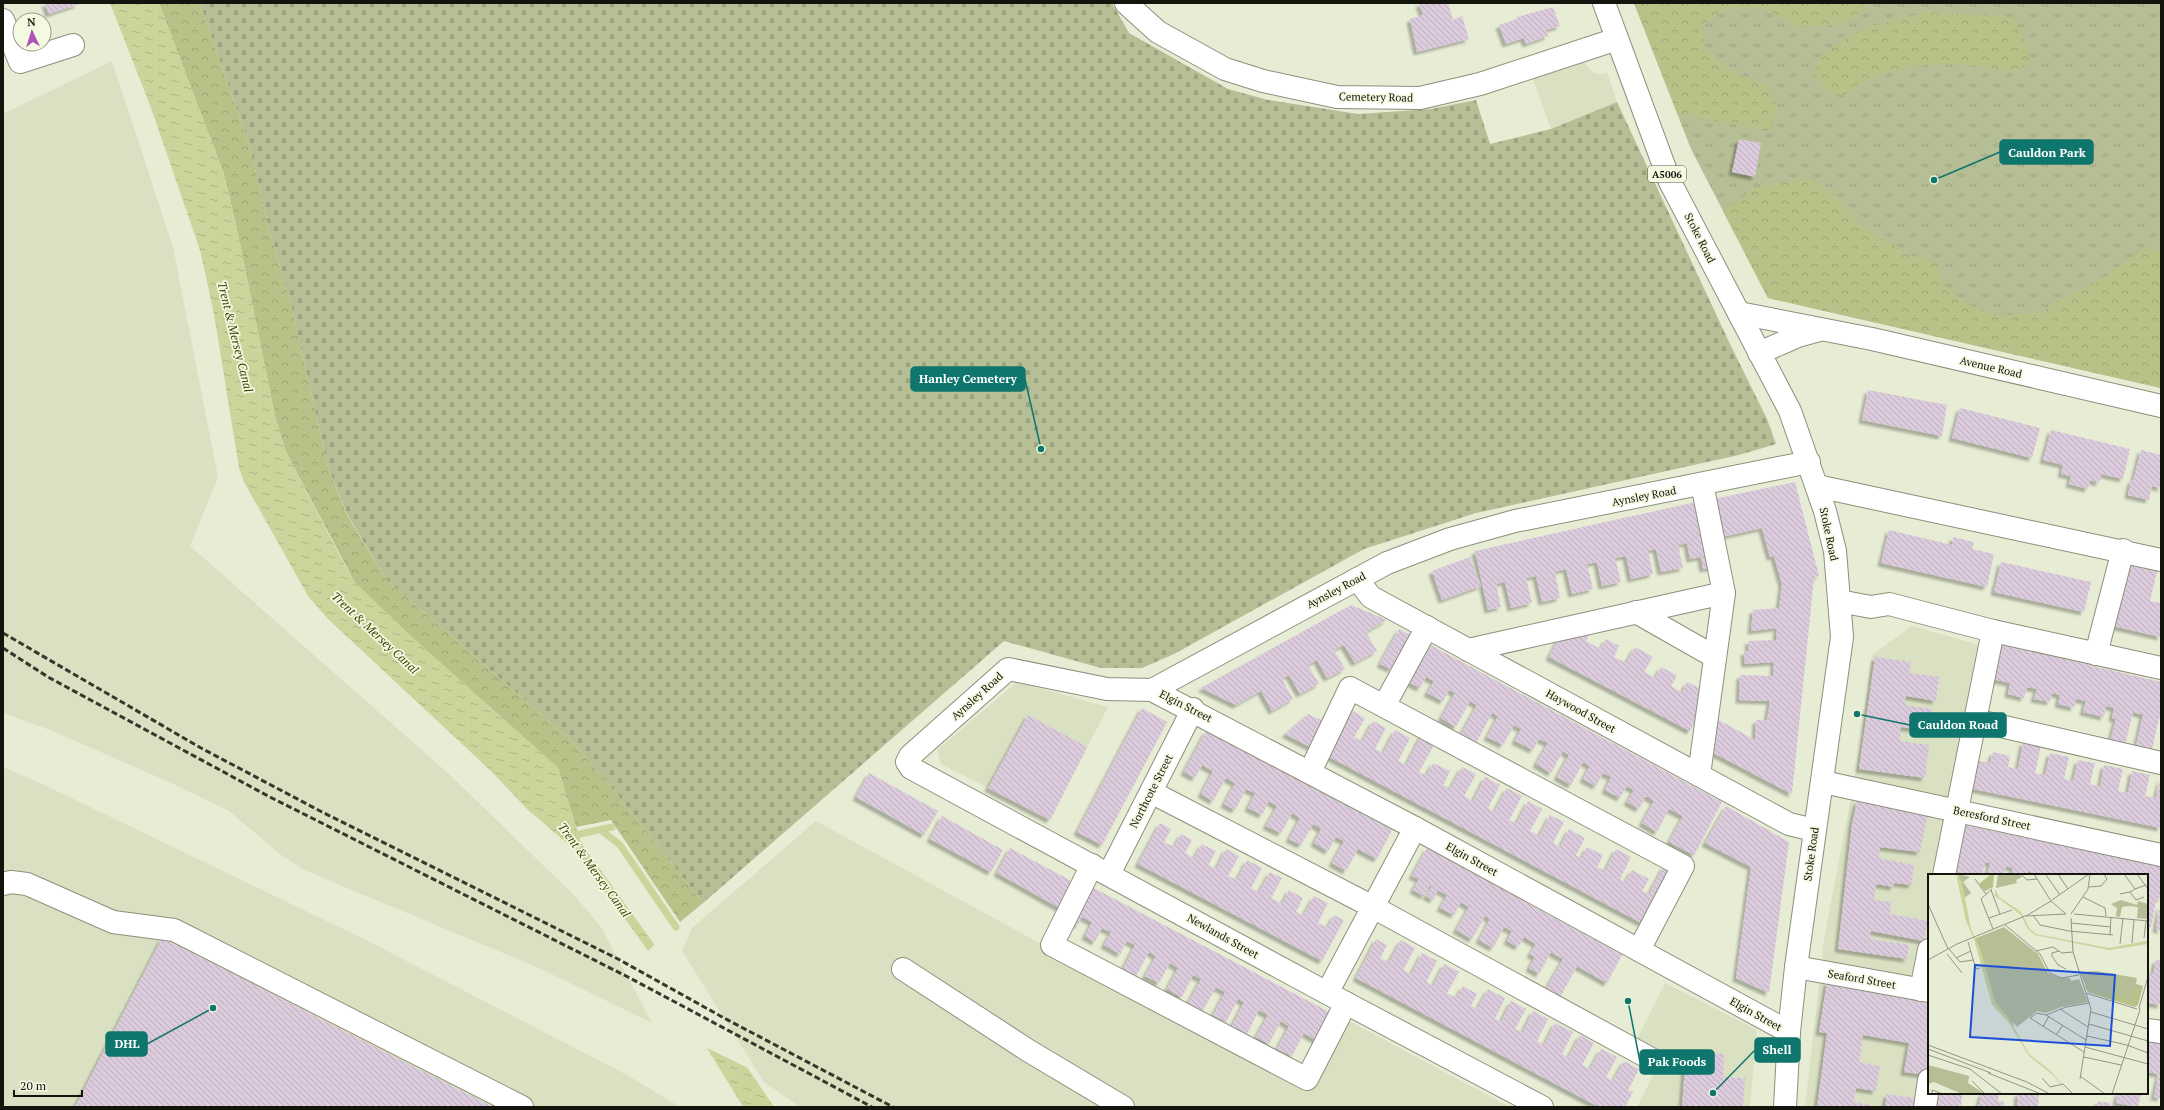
<svg xmlns="http://www.w3.org/2000/svg" width="2164" height="1110" viewBox="0 0 2164 1110" font-family="'PT Serif',serif">
	<defs>
		<pattern id="grass-tufts" width="24" height="20" patternUnits="userSpaceOnUse"><rect width="24" height="20" fill="#b5be94"/><path d="M3 7l-1-3M5 7V3M7 7l1-3M15 17l-1-3M17 17v-4M19 17l1-3" fill="none" stroke="#9ba27e"/></pattern>
		<pattern id="forest-crowns" width="20" height="18" patternUnits="userSpaceOnUse"><rect width="20" height="18" fill="#b7c289"/><path d="M2 6a3 3 0 1 1 6 0M12 15a3 3 0 1 1 6 0" fill="none" stroke="#9ca675"/></pattern>
		<pattern id="cemetery-stones" width="16" height="16" patternUnits="userSpaceOnUse"><rect width="16" height="16" fill="#b5be94"/><path d="M2 7V4a2 2 0 0 1 4 0v3zM10 15v-3a2 2 0 0 1 4 0v3z" fill="#9ba27e"/></pattern>
		<pattern id="water-ripples" width="26" height="14" patternUnits="userSpaceOnUse"><rect width="26" height="14" fill="#c9d59b"/><path d="M2 4q2-2 4 0t4 0M15 11q2-2 4 0t4 0" fill="none" stroke="#acb684"/></pattern>
		<pattern id="building-back-hatch" width="6" height="6" patternUnits="userSpaceOnUse"><rect width="6" height="6" fill="#dccbdd"/><path d="M-1 5l2 2M0 0l6 6M5-1l2 2" fill="none" stroke="#bcadbc"/></pattern>
		<filter id="shadow"><feDropShadow dx="-3.5" dy="3.5" stdDeviation="1" flood-color="#0004"/></filter>
	</defs>
	<rect width="100%" height="100%" fill="#e7ecd5"/>
	<g fill="#dae1c3">
		<path d="M112,61l61,186 45,230 -28,69 259,228 126,122 26,31 51,96 -111,-54 -237,-99 -23,-15 -52,-44 -60,-29 -119,-52 -47,-17v-599z"/>
		<path d="M1582,61l12,12 8,1 5,-2 10,30 -66,27 -18,-50z"/>
		<path d="M1912,626l67,19 -41,230h-9v52l-12,66 12,3v97l-2,14h-122l19,-168 36,-189 12,-95z"/>
		<path d="M1017,682l91,25 -58,113 -109,-56 -4,-14z"/>
		<path d="M3,767l33,14 330,159 261,135 53,32h-677z"/>
		<path d="M816,821l357,195 135,69 41,-64 161,86h-710l-36,-25 -82,-131 10,-23z"/>
		<path d="M1665,983l92,47 -7,77h-113l25,-49 -27,-15z"/>
	</g>
	<path fill="url(#grass-tufts)" d="M1634,3h527v385l-393,-90 -77,-149z"/>
	<g fill="url(#forest-crowns)">
		<path d="M159,3h41l50,144 18,77 24,84 36,159 20,50 39,63 184,160 38,44 94,119 -23,19 -69,-102 -35,7 -18,-59 -141,-126 -62,-59 -70,-133 -10,-34 -38,-187 -13,-55z"/>
		<path d="M1634,3h233l-14,15 -27,9 -27,-1 -38,-18 -34,1 -25,16 3,26 28,20 35,16 10,21 -9,23 -92,-18z"/>
		<path d="M1926,12l88,5 15,33 1,10 -15,12c-55,-11 -126,-16 -172,24l-17,-7 -12,-15 8,-20 43,-26z"/>
		<path d="M1807,178l24,14 28,32 49,31 29,7 6,22 28,22 28,10 43,-4 15,-11 37,-17 51,-36 16,4v136l-393,-90 -45,-87 30,-22z"/>
	</g>
	<path fill="url(#cemetery-stones)" d="M200,3h912l17,30 99,56 40,11 90,14 73,-5 45,-9 14,44 61,-15 66,-27 112,240 38,77 9,25 -37,11 -263,58 -112,36 -190,105 -32,14h-41l-97,-27 -301,262 -94,-119 -38,-44 -184,-160 -39,-64 -20,-49 -36,-159 -24,-84 -18,-77z"/>
	<path fill="url(#water-ripples)" d="M110,3h49l65,171 13,55 38,187 10,34 58,112 12,21 62,59 141,126 23,75 73,101 91,120 29,43h-31l-97,-159 -71,-98 -48,-41 -36,-38 -163,-152 -20,-23 -64,-114 -5,-14 -25,-154 -14,-64 -49,-142z"/>
	<path fill="#e7ecd5" d="M656,943l90,120 4,6 -45,-22 -60,-97 3,1z"/>
	<g fill="none" stroke-linecap="round" stroke-linejoin="round">
		<g stroke="#c9d59b" stroke-width="7">
			<path d="M601,830l19,15 56,82"/>
			<path d="M571,836l41,-9"/>
		</g>
	</g>
	<g fill="url(#building-back-hatch)" filter="url(#shadow)">
		<path d="M45,3h33l1,1 -30,10z"/>
		<path d="M1419,3h29l5,17 9,-4 7,23 -52,13 -7,-33 13,-4z"/>
		<path d="M1553,7l7,19 -14,4 2,6 -22,8 -2,-6 -18,6 -7,-19 19,-6 -1,-2z"/>
		<path d="M1739,139l22,4 -6,34 -23,-5z"/>
		<path d="M1868,390l79,15 -5,31 -80,-16z"/>
		<path d="M1960,408l80,20 -8,30 -80,-20z"/>
		<path d="M2051,430l79,19 -7,30 -22,-5 -2,9 -9,-3 -2,9 -19,-5 2,-8 -10,-2 2,-9 -20,-5z"/>
		<path d="M2141,450l20,5v33l-9,-2 -3,14 -21,-5 3,-15 2,1z"/>
		<path d="M1795,482l24,94 -5,2 -22,216 -82,-43 5,-33 40,22 1,-20h11l3,-19 -31,-1 1,-25 33,1 1,-14 -29,2 -1,-12 5,-1 -1,-10 28,-1 1,-12 -26,3 2,-21 26,-2 3,-24 -8,-28 -4,1 -8,-29 -40,9 -8,-38z"/>
		<path d="M1705,500l9,67 -11,2 -2,-12 -11,2 -3,-16 -9,2 5,23 -22,4 -5,-23 -8,2 5,23 -22,5 -5,-23 -11,2 6,24 -19,4 -5,-24 -10,2 6,25 -21,5 -6,-25 -11,3 5,26 -18,4 -6,-26 -10,2 6,25 -21,5 -6,-26 -9,2 5,23 -13,3 -13,-59z"/>
		<path d="M1889,530l63,15 1,-8 21,5 -2,7 22,5 -7,33 -106,-24z"/>
		<path d="M1470,557l11,29 -39,14 -10,-29z"/>
		<path d="M2131,557l28,6 -9,38 10,2 1,-3v37l-52,-12z"/>
		<path d="M2001,562l90,20 -7,30 -90,-20z"/>
		<path d="M1351,605l36,15 -21,12 11,19 -22,12 -11,-18 -10,5 11,19 -18,9 -10,-18 -9,5 11,19 -19,10 -11,-19 -7,4 11,20 -21,12 -11,-20 -25,14 -35,-17z"/>
		<path d="M1399,629l15,8 -12,24 -5,-2 -6,10 -11,-5z"/>
		<path d="M1563,630l27,3 -4,8 14,8 6,-10 13,7 -5,11 12,6 9,-16 18,10 -9,15 11,6 6,-11 16,8 -6,11 11,7 5,-11 16,8 -5,11 7,4 -15,26 -141,-74z"/>
		<path d="M1423,641l299,161 -28,53 -25,-13 14,-26 -14,-7 -12,23 -15,-9 12,-22 -8,-5 -7,13 -12,-7 7,-12 -7,-4 -7,12 -15,-8 6,-13 -8,-4 -7,13 -13,-7 7,-13 -7,-4 -12,23 -14,-8 12,-22 -6,-4 -12,22 -15,-9 12,-21 -9,-4 -6,11 -18,-9 6,-12 -7,-4 -11,20 -16,-8 11,-21 -6,-3 -17,32 -15,-9 17,-31 -7,-4 -14,26 -15,-9 14,-25 -6,-3 -6,11 -16,-8 7,-12 -8,-4 -6,11 -14,-7z"/>
		<path d="M1996,643l165,39v37l-2,-1 -7,32 -16,-4 7,-31 -10,-3 -8,33 -15,-4 6,-22 -4,-1 2,-10 -8,-2 -2,11 -21,-5 3,-11 -10,-2 -2,9 -16,-4 2,-9 -8,-2 -2,9 -16,-3 3,-10 -10,-2 -3,11 -16,-4 2,-11 -22,-5z"/>
		<path d="M1875,657l36,5 -2,11 30,4 -3,24 -30,-5 -1,9 28,4 -3,22 -29,-4 -1,14 29,4 -4,33 -66,-9z"/>
		<path d="M1142,708l25,14 -65,123 -25,-13z"/>
		<path d="M1351,710l14,8 -11,19 8,5 11,-21 13,7 -11,21 8,4 12,-23 15,8 -12,23 8,4 16,-31 14,7 -17,31 7,4 7,-13 17,8 -7,14 7,4 12,-22 14,7 -12,22 9,5 12,-24 15,8 -12,23 6,4 13,-24 15,8 -13,24 7,4 12,-23 14,8 -12,22 9,5 11,-21 14,7 -11,21 7,4 9,-18 16,9 -9,17 5,4 6,-12 16,8 -6,12 8,4 11,-22 15,8 -11,22 5,3 7,-12 17,9 -7,12 7,3 15,-28 11,6 -28,54 -325,-173z"/>
		<path d="M1308,714l20,9 -14,26 -29,-15z"/>
		<path d="M1028,715l59,32 -37,73 -62,-32z"/>
		<path d="M1206,731l186,99 -15,29 -19,-10 -12,22 -14,-8 12,-22 -8,-4 -8,14 -14,-8 7,-14 -8,-5 -12,21 -12,-6 11,-21 -8,-5 -11,20 -15,-7 11,-20 -8,-5 -7,14 -14,-7 7,-15 -9,-4 -11,21 -11,-6 11,-21 -9,-5 -13,23 -12,-7 12,-23 -11,-6 -7,13 -11,-6z"/>
		<path d="M2023,742l18,4 -6,27 10,2 5,-22 19,4 -5,22 9,2 5,-21 17,3 -5,21 10,3 4,-22 19,4 -5,22 10,2 4,-22 18,4 -5,21 11,2 5,-22v52l-192,-40 6,-28 15,3 3,-11 17,4 -2,11 10,2z"/>
		<path d="M869,773l69,38 -14,24 -68,-38z"/>
		<path d="M1857,801l71,14 -8,37 -40,-5 -1,11 35,7 -2,20 -18,-2v4l-18,-3 -2,16 17,2 -1,12 38,7 -4,20 -53,-10 -1,8 39,6 -2,14 -69,-10 14,-125z"/>
		<path d="M1726,806l63,36 -20,151 -33,-15 15,-111 -46,-24z"/>
		<path d="M942,816l61,34 -12,22 -61,-33z"/>
		<path d="M1160,823l11,6 -7,13 10,5 7,-13 11,6 -7,13 9,5 8,-14 14,7 -8,14 8,4 10,-20 13,7 -11,20 9,4 10,-20 15,8 -11,20 8,4 11,-20 12,6 -11,20 11,6 7,-14 14,8 -7,14 7,4 11,-20 14,7 -10,20 9,5 7,-13 10,5 -22,41 -184,-97z"/>
		<path d="M1959,824l202,42v33l-4,-1 -6,29h-4v-52h-107l-12,-4v4h-17l2,-7 -7,-2 -2,9h-17l3,-12 -5,-1 -3,13h-20l-13,-3z"/>
		<path d="M1010,848l67,36 -14,26 -66,-37z"/>
		<path d="M1427,848l195,107 -15,28 -30,-17 -18,33 -14,-8 18,-32 -12,-7 -12,22 -10,-6 6,-11 -5,-3 6,-10 -12,-7 -6,10 -11,-6 5,-10 -8,-4 -11,21 -14,-8 11,-21 -5,-3 -13,23 -16,-9 13,-23 -8,-5 -7,13 -14,-7 7,-13 -9,-5 -5,10 -7,-4 6,-10 -2,-1 -6,11 -11,-6 6,-11 -7,-3z"/>
		<path d="M1088,885l245,129 -14,28 -15,-9 -12,23 -15,-7 12,-23 -8,-5 -12,23 -13,-7 12,-22 -9,-5 -13,26 -15,-8 13,-26 -6,-3 -12,23 -13,-7 12,-23 -9,-5 -14,25 -15,-7 14,-26 -8,-4 -11,22 -15,-8 11,-21 -8,-5 -11,20 -14,-7 11,-20 -7,-4 -15,28 -13,-7 14,-28 -8,-4 -7,13 -16,-9 7,-13 -9,-4 -7,14 -10,-6 7,-14 -10,-5 -4,8 -9,-4z"/>
		<path d="M2160,906h1v24l-5,-1z"/>
		<path d="M162,938l331,169h-418z"/>
		<path d="M1376,939l11,6 -7,13 9,4 12,-22 14,8 -12,22 8,4 11,-21 15,8 -11,21 7,4 11,-22 15,8 -12,21 9,5 7,-12 14,8 -6,12 6,3 11,-20 17,9 -10,21 6,3 10,-21 15,8 -11,20 7,4 11,-22 15,8 -11,22 7,4 11,-22 18,9 -11,22 6,4 12,-23 14,8 -12,22 8,4 11,-20 16,8 -11,20 7,4 11,-20 15,8 -11,21 5,2 -8,15h-26l-243,-129z"/>
		<path d="M2156,960h5v45l-14,-2v-30l6,1z"/>
		<path d="M1827,982l102,17v53l-3,23 -22,-3 5,-29 -46,-8 -4,27 21,4 -4,25 -20,-3 -2,14 26,5h-63l10,-74 -8,-1z"/>
		<path d="M2147,1039l14,3v56l-7,-1 5,-23 -12,-2z"/>
		<path d="M1686,1052l38,2 -1,23 22,1 -2,29h-61z"/>
		<path d="M1936,1093l26,2 -1,12h-25z"/>
		<path d="M1982,1093h17l-1,8 6,1 -1,5h-25z"/>
		<path d="M2018,1093h21l-1,14h-21z"/>
		<path d="M2118,1093h23l-3,14 -22,-4z"/>
		<path d="M1887,1094l34,5 -1,8h-35z"/>
		<path d="M2098,1101l12,2v4h-13z"/>
	</g>
	<g fill="none" stroke-linecap="round" stroke-linejoin="round">
		<g stroke="#8c907b" stroke-width="24">
			<g id="minor">
				<path d="M1126,3l32,29 67,37 38,12 74,16 83,1 60,-14 137,-45"/>
				<path d="M3,20l17,42 53,-17"/>
				<path d="M1739,313l133,26 289,67"/>
				<path d="M1759,353l39,-17 22,-6"/>
				<path d="M1702,484l22,109"/>
				<path d="M1817,486l344,74"/>
				<path d="M1357,579l14,18 418,227 25,6"/>
				<path d="M1839,601l32,6 18,-3 104,27 168,37"/>
				<path d="M1636,612l79,45"/>
				<path d="M1468,650l256,-57 -25,182"/>
				<path d="M2096,654l27,-104"/>
				<path d="M1152,690l263,138 374,204"/>
				<path d="M1384,706l43,-79"/>
				<path d="M1974,720l187,43"/>
				<path d="M1310,772l40,-84 333,178 -44,84"/>
				<path d="M1823,782l338,73"/>
				<path d="M1151,792l222,115 280,153"/>
				<path d="M1092,865l-40,80 255,134 39,-76"/>
				<path d="M1109,874l84,-165"/>
				<path d="M1944,875l49,-244"/>
				<path d="M3,884l8,-2 16,2 86,38 61,8 348,177"/>
				<path d="M1796,967l133,24"/>
				<path d="M903,969l126,82 94,56"/>
				<path d="M1921,990l8,-40"/>
				<path d="M1327,993l88,-165"/>
				<path d="M2147,1030l14,2"/>
				<path d="M1542,1107l-215,-114 -416,-225 -4,-6 3,-6 98,-87 99,20 45,1 235,-127 63,-24 65,-18 294,-59"/>
				<path d="M1925,1107l4,-27"/>
			</g>
		</g>
		<g stroke="#8c907b" stroke-width="24">
			<path id="major" d="M1604,3l66,179 120,229 35,100 10,40 7,86 -46,330 -7,65 -4,75"/>
		</g>
		<use href="#minor" stroke="#fff" stroke-width="22"/>
		<use href="#major" stroke="#fff" stroke-width="22"/>
		<g stroke="#36382d" stroke-width="3" stroke-dasharray="6 3" stroke-linecap="butt">
			<path d="M3,633l198,115 121,64 296,147 106,59 169,89"/>
			<path d="M3,648l45,29 220,119 360,181 244,130"/>
		</g>
	</g>
	<g text-anchor="middle" stroke-width="3.5" stroke-linejoin="round" paint-order="stroke">
		<rect fill="#f4f9e2" stroke="#56594c" stroke-width="1" x="1648" y="166" width="38" height="16" rx="3"/>
		<g font-size="10" font-weight="bold" fill="#13140c">
			<text x="1667" y="178">A5006</text>
		</g>
		<g font-size="11" fill="#13140c" stroke="#f4f9e2">
			<text transform="translate(1376 97) rotate(1)" y="4">Cemetery Road</text>
			<text transform="translate(1700 238) rotate(63)" y="4">Stoke Road</text>
			<text transform="translate(1991 367) rotate(13)" y="4">Avenue Road</text>
			<text transform="translate(1644 496) rotate(-11)" y="4">Aynsley Road</text>
			<text transform="translate(1829 534) rotate(78)" y="4">Stoke Road</text>
			<text transform="translate(1336 590) rotate(-28)" y="4">Aynsley Road</text>
			<text transform="translate(977 696) rotate(-42)" y="4">Aynsley Road</text>
			<text transform="translate(1186 706) rotate(27)" y="4">Elgin Street</text>
			<text transform="translate(1581 711) rotate(29)" y="4">Haywood Street</text>
			<text transform="translate(1151 791) rotate(-63)" y="4">Northcote Street</text>
			<text transform="translate(1992 818) rotate(12)" y="4">Beresford Street</text>
			<text transform="translate(1811 854) rotate(-82)" y="4">Stoke Road</text>
			<text transform="translate(1472 859) rotate(29)" y="4">Elgin Street</text>
			<text transform="translate(1223 936) rotate(29)" y="4">Newlands Street</text>
			<text transform="translate(1862 979) rotate(10)" y="4">Seaford Street</text>
			<text transform="translate(1756 1014) rotate(29)" y="4">Elgin Street</text>
		</g>
		<g font-size="12" font-style="italic" fill="#3c4400" stroke="#f4f9e2">
			<text transform="translate(235 337) rotate(76)" y="4">Trent &amp; Mersey Canal</text>
			<text transform="translate(375 633) rotate(43)" y="4">Trent &amp; Mersey Canal</text>
			<text transform="translate(594 870) rotate(54)" y="4">Trent &amp; Mersey Canal</text>
		</g>
	</g>
	<g transform="translate(1928 874)">
		<rect width="220" height="220" fill="#e7ecd5"/>
		<path d="M30,0l12,3 -7,5 8,11 -7,5zM70,0h22l2,3 -6,3 1,3 -21,5zM168,97l41,7 -1,6 7,2 -5,19 -3,2 -47,-15 -8,-20zM0,191l41,11 -1,7 17,11h-23l-28,-12 -6,2z" fill="#b5be94"/>
		<path d="M63,0h3l-1,13 -8,4 -6,-7zM47,64l4,3 8,22 11,41 13,14 4,10 -20,-25zM163,111l12,10 9,-4 18,10 4,-11 9,-2 -8,19 -47,-15 -3,-5z" fill="#b7c289"/>
		<path d="M76,53l34,27 10,19 9,4 13,1 1,3 8,-2 9,23 -27,5 -15,6 -9,-2 -20,16 -22,-27 -8,-37 -11,-25z" fill="#b5be94"/>
		<path d="M193,26l16,5 1,-4 10,3v15l-11,-1 1,-11 -8,-1 -8,1 -2,10 -4,-1 1,-8 -6,-4z" fill="#b5be94"/>
		<path d="M28,0l6,8 9,47 9,20 16,55 12,13 21,37 23,18 17,22 -16,-19 -24,-19 -20,-33 -17,-18 -18,-66 -8,-18zM67,0v15l4,8 22,15 9,17 6,5 73,14 36,-7h3v3l-39,6 -74,-15 -7,-6 -8,-15 -25,-18z" fill="#c9d59b"/>
		<path fill="none" stroke="#929685" stroke-width="1" d="M93,0l6,6 10,-1M106,0l17,27 15,13M130,0l10,15M196,0l11,15 11,-4M209,0l11,15M118,1l14,20M47,5l11,15M161,13l12,-1 6,-7 -3,-5M64,15l-11,10 12,30M63,16l9,24M202,18l6,8 8,-3M192,20l10,-2 5,-3M155,23l22,11 1,8M124,26l37,-26M0,30l20,45M143,40l17,-25 2,-15M146,40l74,7M105,41l7,10 29,6 44,4M98,42l25,-15M61,44l23,-8M143,44l2,34 18,57 -11,70M143,49l40,4M76,50l36,30 10,19 11,5 18,-3M182,61l1,-18M216,64l2,-17M40,68l8,27 4,-1M204,69l2,-24M192,70l3,-26M21,75l11,13 13,-2M108,77l17,-4 9,6 11,-1M131,77l-7,2v3l6,9 8,4M19,80l15,19M28,84l15,-7M0,86l29,-16 68,-28 41,-2M158,119l51,16M211,134l9,-31M132,135l28,18M163,138l57,17M118,141l40,25M161,150l59,17M115,153l6,-11M128,161l7,-10M159,162l40,9M0,171l99,37 23,12M199,171l21,8M157,173l63,17M0,175l63,24M156,178l-54,-34 7,-5 9,2 20,-8 23,-4M0,181l42,14 32,25M156,183l37,8M60,199l53,21M152,202l25,18M114,204l8,9 13,-3 10,10M44,207l13,13M4,220v-4l11,4M184,220l28,-84 -1,-2"/>
		<path fill="#1d4ed8" fill-opacity="0.15" stroke="#1d4ed8" stroke-width="2" d="M47,91l140,10 -5,71 -140,-9z"/>
		<rect width="220" height="220" fill="none" stroke="#13140c" stroke-width="2"/>
	</g>
	<path fill="none" stroke="#0f766e" stroke-width="1.5" d="M1934 180L2000 152M1041 449L1025 379M1857 714L1910 725M213 1008L147 1044M1713 1093L1755 1050M1628 1001L1640 1062"/>
	<g fill="#0f766e" stroke="#f4f9e2" stroke-width="1.5">
		<circle cx="1934" cy="180" r="4"/>
		<circle cx="1041" cy="449" r="4"/>
		<circle cx="1857" cy="714" r="4"/>
		<circle cx="213" cy="1008" r="4"/>
		<circle cx="1713" cy="1093" r="4"/>
		<circle cx="1628" cy="1001" r="4"/>
	</g>
	<g fill="#0f766e" stroke="#0f766e" stroke-width="1.5">
		<rect x="2000" y="140" width="93" height="24" rx="4"/>
		<rect x="911" y="367" width="114" height="24" rx="4"/>
		<rect x="1910" y="713" width="96" height="24" rx="4"/>
		<rect x="106" y="1032" width="41" height="24" rx="4"/>
		<rect x="1755" y="1038" width="45" height="24" rx="4"/>
		<rect x="1640" y="1050" width="74" height="24" rx="4"/>
	</g>
	<g font-size="12" text-anchor="middle" font-weight="bold" fill="#fff">
		<text x="2047" y="157">Cauldon Park</text>
		<text x="968" y="383">Hanley Cemetery</text>
		<text x="1958" y="729">Cauldon Road</text>
		<text x="127" y="1048">DHL</text>
		<text x="1777" y="1054">Shell</text>
		<text x="1677" y="1066">Pak Foods</text>
	</g>
	<rect width="2164" height="1110" fill="none" stroke="#13140c" stroke-width="8"/>
	<g transform="translate(32 32) rotate(356)"><circle r="19" fill="#f4f9e2" stroke="#9a9d8c"/>
	<path d="M0-3L7 15L0 10L-7 15Z" fill="#b151ba"/>
	<text y="-6" font-size="11" font-weight="bold" text-anchor="middle" fill="#13140c">N</text>
	</g>
	<path d="M14 1090v6h68v-6" fill="none" stroke="#13140c" stroke-width="2"/>
	<text x="20" y="1090" font-size="12" fill="#13140c" stroke="#f4f9e2" stroke-width="3" paint-order="stroke">20 m</text>
</svg>
